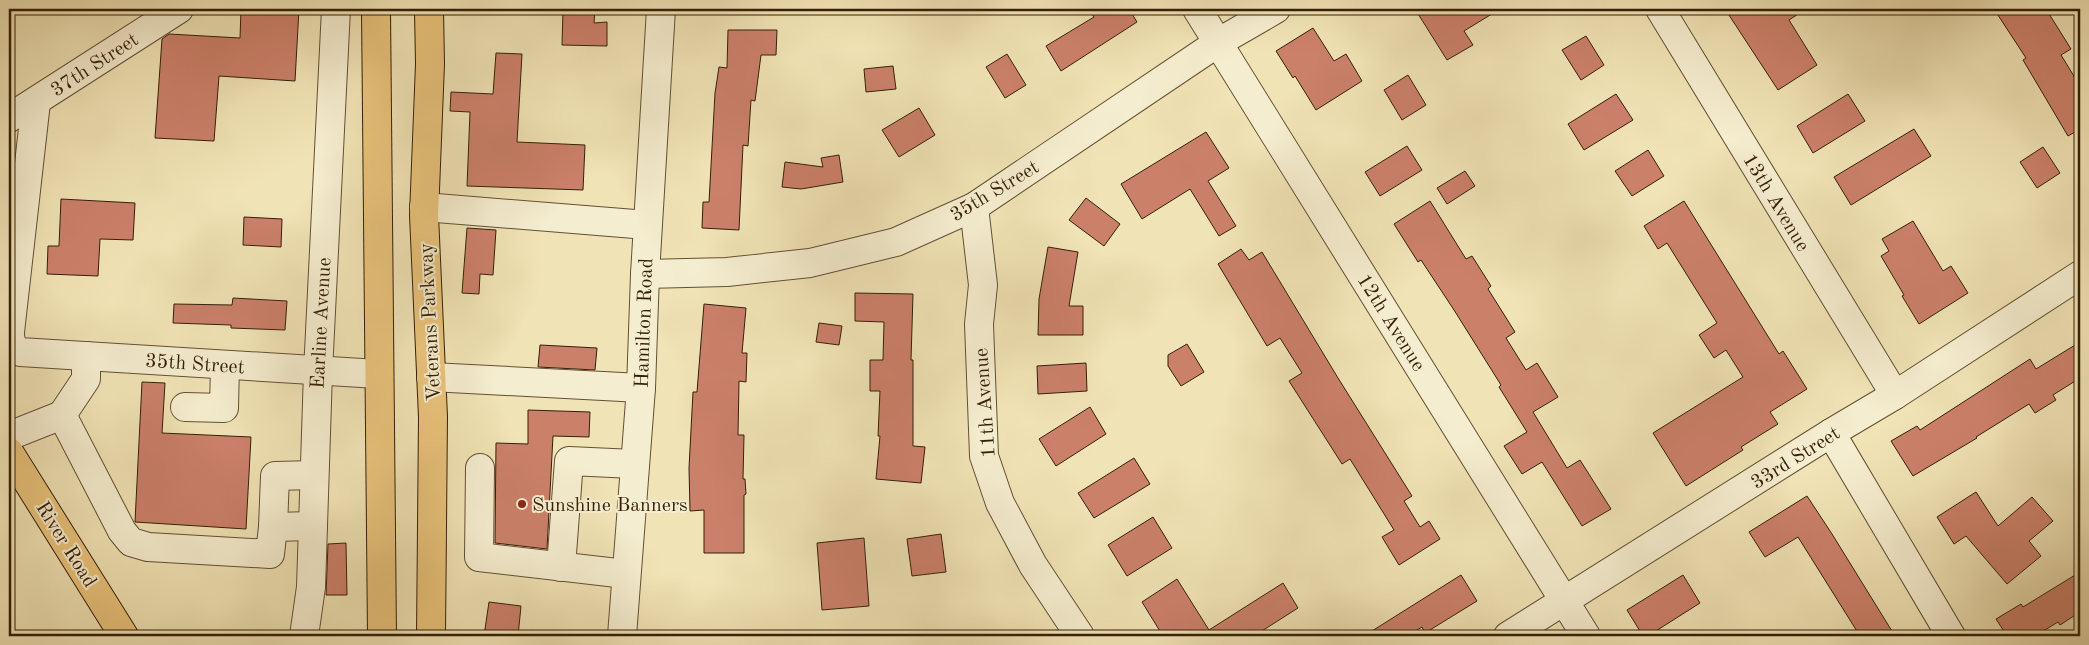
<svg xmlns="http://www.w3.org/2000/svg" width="2089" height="645" viewBox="0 0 2089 645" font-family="'Old Standard TT',serif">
	<rect width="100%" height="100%" fill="#f0e3b5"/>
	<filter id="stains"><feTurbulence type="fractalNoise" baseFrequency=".004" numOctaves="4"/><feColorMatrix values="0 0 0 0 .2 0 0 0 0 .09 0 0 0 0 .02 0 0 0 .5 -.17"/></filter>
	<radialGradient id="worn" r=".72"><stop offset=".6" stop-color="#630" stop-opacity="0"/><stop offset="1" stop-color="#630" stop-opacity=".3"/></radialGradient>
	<path fill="#c2c188" stroke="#7b7048" d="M664,631l394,3 -2,2h-392z"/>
	<g fill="#cb806a" stroke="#341f08">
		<path d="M241,9h58l-4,72 -76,-5 -5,65 -59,-3 7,-99 7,-5 71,4z"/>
		<path d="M1089,9h40l8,13 -76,49 -15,-25 48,-29z"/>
		<path d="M1415,9h85l-36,22 9,14 -26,15z"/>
		<path d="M1725,9h81l-17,11 28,45 -39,25z"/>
		<path d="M1994,9h52l25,40 -10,6 19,31v43l-12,7 -45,-76 3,-2z"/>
		<path d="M563,10h32l-1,13 13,-1v24l-45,-1z"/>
		<path d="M1313,28l21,33 12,-7 16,27 -46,29 -21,-34 -2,2 -17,-27z"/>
		<path d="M728,30h49l-1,25h-15l-6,46 -4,-1 -3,46 -5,-1 -4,85 -37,-2 1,-26h6l6,-109 4,-26 8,1z"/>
		<path d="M1586,36l18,29 -23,15 -19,-30z"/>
		<path d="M496,53l26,1 -5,88 68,3 -2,45 -116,-4 3,-74 -20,-1 1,-19 42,2z"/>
		<path d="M1007,54l19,31 -21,13 -19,-31z"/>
		<path d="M893,66l3,23 -30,3 -2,-23z"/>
		<path d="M1408,75l18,30 -24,15 -18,-30z"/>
		<path d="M1616,94l17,26 -49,30 -16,-26z"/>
		<path d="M1848,94l17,27 -52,32 -16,-27z"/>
		<path d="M919,108l16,27 -36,22 -17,-27z"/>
		<path d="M1914,129l17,27 -80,49 -17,-28z"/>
		<path d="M1206,132l23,36 -21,13 28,45 -17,10 -29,-47 -48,30 -21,-35z"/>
		<path d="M1407,146l15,24 -42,26 -15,-24z"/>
		<path d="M2043,147l17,26 -23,15 -17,-26z"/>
		<path d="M1648,150l16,26 -32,20 -17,-25z"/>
		<path d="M839,155l4,27 -42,7 -19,-2 3,-25 38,5 -2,-9z"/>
		<path d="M1465,171l10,15 -28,18 -10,-16z"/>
		<path d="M1086,198l34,26 -16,22 -35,-26z"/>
		<path d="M61,199l74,4 -2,37 -33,-1 -2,37 -51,-2 1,-28h11z"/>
		<path d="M1430,201l36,58 6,-3 19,30 -3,3 27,43 -9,6 20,32 11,-7 21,34 -25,15 34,56 13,-8 31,49 -29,17 -40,-64 -20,12 -18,-28 23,-14 -28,-45 2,-2 -47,-75 -33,-50 -3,2 -24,-38z"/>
		<path d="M1684,201l95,153 4,-3 24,38 -37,23 8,12 -37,23 2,3 -57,36 -33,-53 90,-56 -17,-27 -12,8 -15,-23 18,-12 -50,-80 -9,6 -14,-23z"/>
		<path d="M244,217l38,2 -1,28 -38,-2z"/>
		<path d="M1913,221l30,50 8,-5 17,27 -49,31 -17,-28 2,-1 -23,-39 8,-5 -7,-12z"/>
		<path d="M467,228l29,2 -3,45 -13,-1 -1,20 -17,-1z"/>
		<path d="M1048,247l30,5 -9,54h14v29h-45l1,-36z"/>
		<path d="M1241,249l8,11 13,-8 76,126 74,118 -8,5 16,26 9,-6 11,18 -41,26 -17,-28 12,-7 -44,-71 -8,5 -53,-83 13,-8 -22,-35 -13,8 -49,-82z"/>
		<path d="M855,293l58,1 -2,66h2v86l12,1 -4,36 -45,-4 4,-43h-2l2,-45h-10v-31h13l1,-38 -29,-1z"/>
		<path d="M233,298l54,3 -2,29 -54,-2v-3l-58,-2 1,-19 58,1z"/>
		<path d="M704,304l42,4 -4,45h5l-1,29 -7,-1 -1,54h6l-1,44h2l1,15 -2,1v58h-40v-43l-14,1 -1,-43 4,-76h4z"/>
		<path d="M819,323l23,3 -3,19 -23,-3z"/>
		<path d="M2080,342v36l-27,17 3,5 -21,13 -6,-9 -53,33 1,1 -64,38 -22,-35 26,-15 3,4 110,-71 6,10z"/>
		<path d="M1187,344l17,28 -23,14 -13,-20v-11z"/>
		<path d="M540,345l57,3 -2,22 -57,-3z"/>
		<path d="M1086,363l1,28 -49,3 -1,-28z"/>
		<path d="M142,382l23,1 -3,50 89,4 -5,92 -111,-7z"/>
		<path d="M1090,407l16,27 -50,32 -17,-27z"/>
		<path d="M528,410l62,2 -1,25 -36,-1 -6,113 -52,-6 1,-100 32,1z"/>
		<path d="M1134,458l16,26 -56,34 -16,-25z"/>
		<path d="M1976,492l22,34 34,-29 21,24 -24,20 12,15 -34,28 -41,-48 -12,8 -17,-27z"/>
		<path d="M1807,496l25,38 63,102h-35l-62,-99 -33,20 -16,-25z"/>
		<path d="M1153,517l19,31 -45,28 -19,-31z"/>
		<path d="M941,534l5,38 -34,4 -5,-37z"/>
		<path d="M864,538l5,68 -47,4 -5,-67z"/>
		<path d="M346,543l1,52h-21l2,-51z"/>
		<path d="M2080,572v40l-20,13 -2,-3 -23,14h-28l-11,-17 25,-15 2,3z"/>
		<path d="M1461,575l16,26 -52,32 -3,-6 -15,9h-43z"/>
		<path d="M1683,575l17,28 -52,33h-5l-16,-26z"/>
		<path d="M1177,579l32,51 74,-47 15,25 -44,28h-91l-21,-34z"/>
		<path d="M489,602l32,4 -3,30h-34z"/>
	</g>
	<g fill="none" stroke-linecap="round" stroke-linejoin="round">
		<g stroke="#635033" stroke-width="30">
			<g id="minor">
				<path d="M1197,9l389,627"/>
				<path d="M1660,9l235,386"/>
				<path d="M36,102l-26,230c0,10 2,15 10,20l358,22"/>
				<path d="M9,118l170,-109"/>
				<path d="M424,207l223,18"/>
				<path d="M974,207l9,78 -4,39 5,132 16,47 33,62 47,71"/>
				<path d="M645,274l82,-2 83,-9 86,-21 78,-35 245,-165 57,-33"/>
				<path d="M431,377l210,11"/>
				<path d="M185,407l39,1 1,-43"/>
				<path d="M62,415l24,-36v-23"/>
				<path d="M1831,433l120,203"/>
				<path d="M9,436l53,-21 60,116 9,11 17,5 122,7 3,-27 40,-1"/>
				<path d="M480,468l-1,89 147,17"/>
				<path d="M273,527l2,-51 39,-1"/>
				<path d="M561,567l8,-106 65,3"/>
				<path d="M304,636l7,-49 7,-215 18,-363"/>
				<path d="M622,636l19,-248 4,-114 16,-265"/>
				<path d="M1508,636l323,-203 64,-38 185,-120"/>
			</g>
		</g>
		<g stroke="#341f08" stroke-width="30">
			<g id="major">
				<path d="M376,9l6,627"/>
				<path d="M429,9l1,55 -6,151 9,202 -2,219"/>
				<path d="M9,452l115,184"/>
			</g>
		</g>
		<use href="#minor" stroke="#f5edcf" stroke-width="28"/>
		<use href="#major" stroke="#e8c27a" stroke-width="28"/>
	</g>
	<circle fill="#8f2418" stroke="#f5edcf" stroke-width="2" cx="522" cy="504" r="5"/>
	<g text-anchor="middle" stroke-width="4" stroke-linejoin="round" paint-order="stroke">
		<g font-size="20" fill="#341f08" stroke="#f5edcf">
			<text transform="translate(94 64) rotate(-33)" y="7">37th Street</text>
			<text transform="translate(994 190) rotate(-31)" y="7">35th Street</text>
			<text transform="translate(1777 202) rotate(59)" y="7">13th Avenue</text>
			<text transform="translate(429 322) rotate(-93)" y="7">Veterans Parkway</text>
			<text transform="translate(1392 322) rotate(58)" y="7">12th Avenue</text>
			<text transform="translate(320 323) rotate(-87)" y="7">Earline Avenue</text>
			<text transform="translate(643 323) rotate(-88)" y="7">Hamilton Road</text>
			<text transform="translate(195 363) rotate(4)" y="7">35th Street</text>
			<text transform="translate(984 403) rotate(-94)" y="7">11th Avenue</text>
			<text transform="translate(1795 457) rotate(-32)" y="7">33rd Street</text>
			<text transform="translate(67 544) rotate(58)" y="7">River Road</text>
		</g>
		<g font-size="20" fill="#341f08" stroke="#f5edcf" text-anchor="start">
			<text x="532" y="511">Sunshine Banners</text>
		</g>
	</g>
	<rect width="2089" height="645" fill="none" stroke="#f0e3b5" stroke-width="30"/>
	<rect x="10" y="10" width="2069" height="625" fill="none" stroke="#341f08" stroke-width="2.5"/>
	<rect x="15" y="15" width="2059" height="615" fill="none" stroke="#341f08"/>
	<rect width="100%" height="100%" filter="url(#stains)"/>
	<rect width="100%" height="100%" fill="url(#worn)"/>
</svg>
